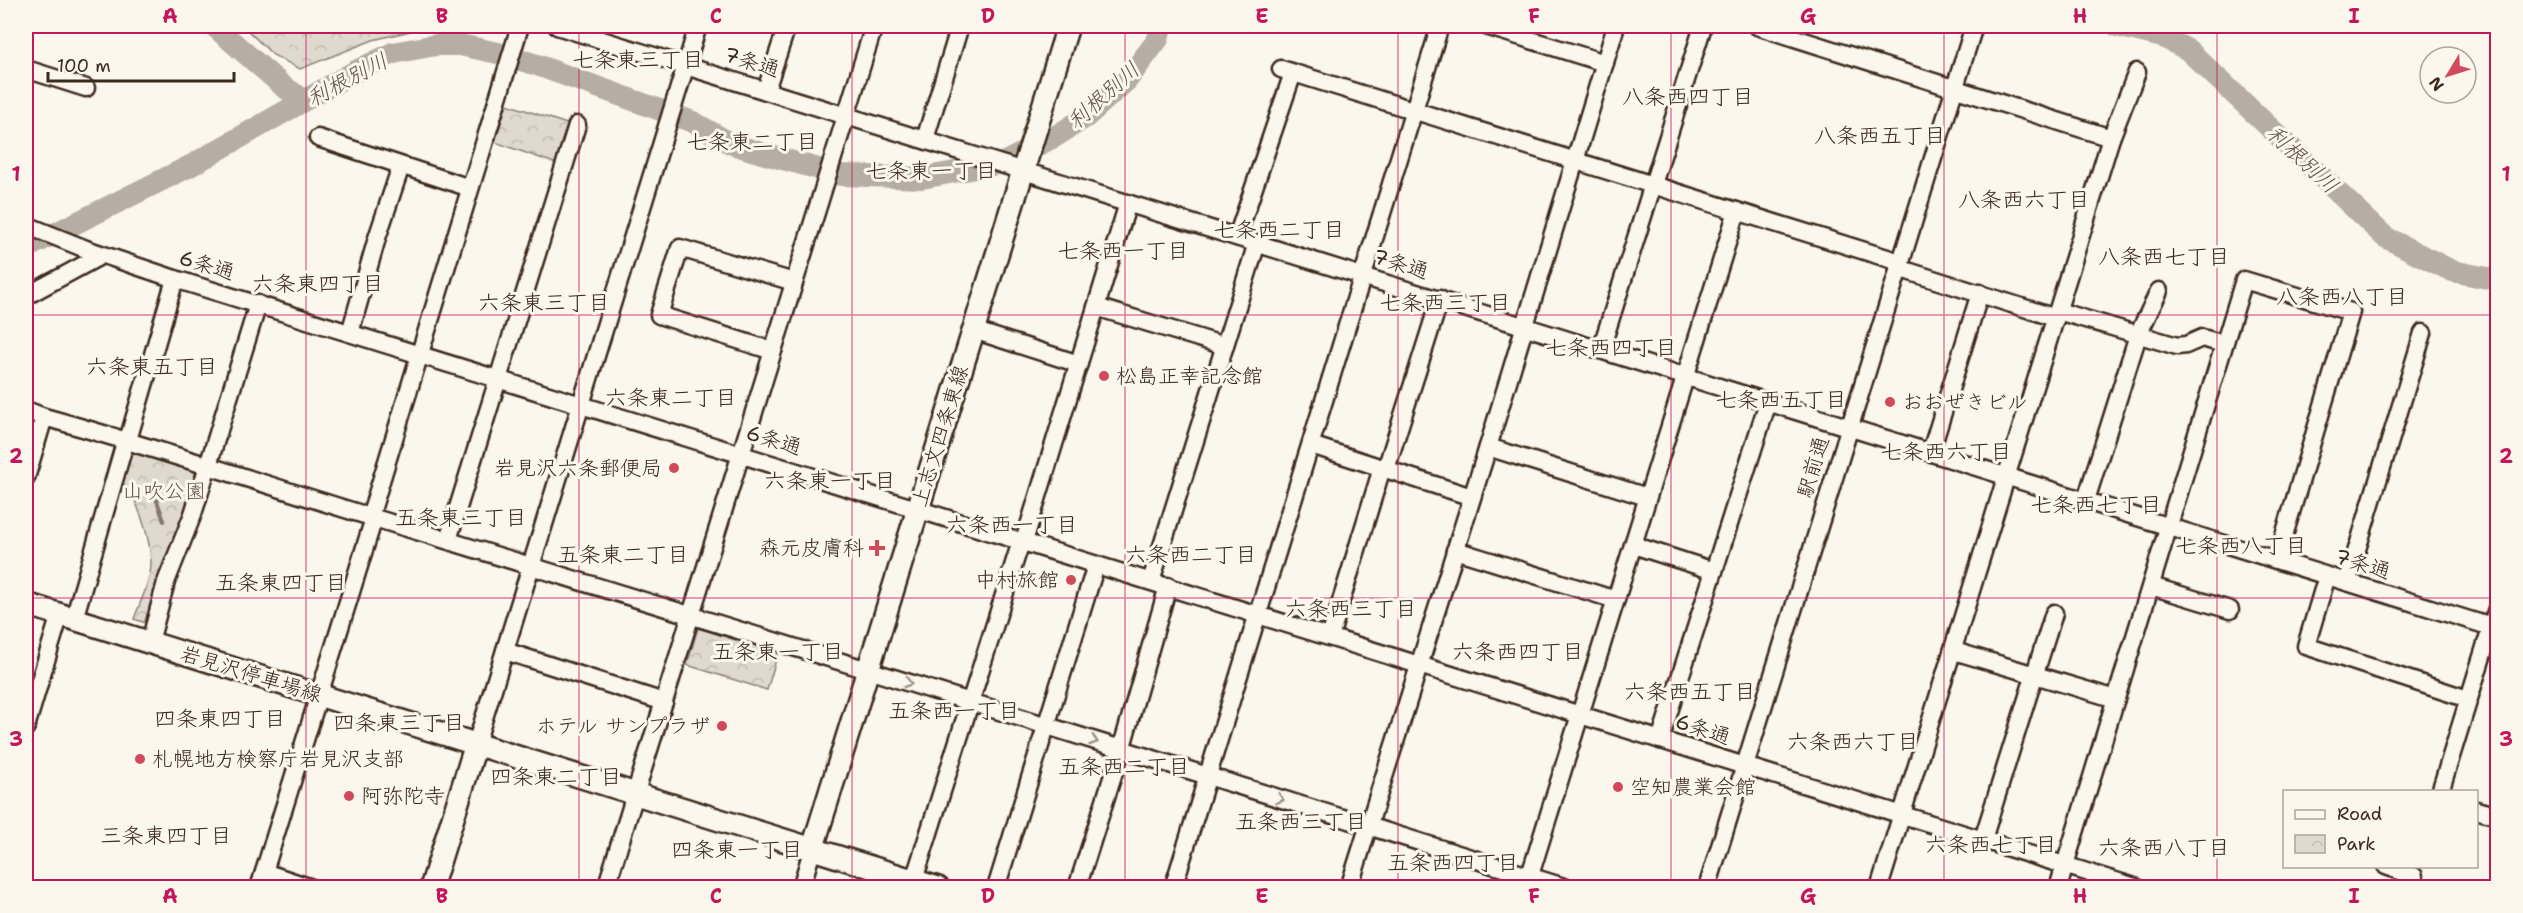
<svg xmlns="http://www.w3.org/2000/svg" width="2523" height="913" viewBox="0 0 2523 913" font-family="'Shantell Sans','Klee One',sans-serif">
	<defs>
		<pattern id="park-crowns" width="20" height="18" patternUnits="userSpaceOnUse" patternTransform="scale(1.5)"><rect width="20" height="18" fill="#dfd9ce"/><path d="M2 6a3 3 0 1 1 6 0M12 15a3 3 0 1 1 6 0" fill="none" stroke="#c0bab0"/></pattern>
	</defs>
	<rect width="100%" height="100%" fill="#fbf7ec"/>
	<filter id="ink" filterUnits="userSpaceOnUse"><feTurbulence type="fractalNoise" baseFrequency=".0167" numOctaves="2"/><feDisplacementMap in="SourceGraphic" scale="12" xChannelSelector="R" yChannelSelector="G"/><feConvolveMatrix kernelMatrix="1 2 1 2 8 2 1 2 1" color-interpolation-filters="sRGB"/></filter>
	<g filter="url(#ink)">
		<g fill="url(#park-crowns)" stroke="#8d8276" stroke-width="1.5">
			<path d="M243,26h188l-58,14 -73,29 -27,-14z"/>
			<path d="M507,104l63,21 -13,39 -62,-22z"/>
			<path d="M128,448l72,22 -51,154 -15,-5c6,-17 18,-40 17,-58 -1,-22 -14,-69 -32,-81z"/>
			<path d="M698,628l80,25 -11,37 -80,-25z"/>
		</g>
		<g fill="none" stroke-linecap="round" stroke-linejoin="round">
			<path stroke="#85796d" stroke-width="4" d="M145,485l10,10 9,26"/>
			<g stroke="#b6aea2" stroke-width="22">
				<path d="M214,26l70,61 20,13"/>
				<path d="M2117,26l46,11 25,13 197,187 67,34 46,9"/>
				<path d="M26,248l166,-83 162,-93 39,-19 43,-8h24l38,8 39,12 156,57 39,22 36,11 73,20 81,3 81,-15 53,-27 30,-19 42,-38 30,-40 3,-13"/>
			</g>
			<g stroke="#3b2a1e" stroke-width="21">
				<g id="minor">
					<path d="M557,26l1941,603"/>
					<path d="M1486,26l119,37"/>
					<path d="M1757,26l354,112 -232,750"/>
					<path d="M26,69l60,19"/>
					<path d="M1281,69l619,193"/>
					<path d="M766,90l21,-64"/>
					<path d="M318,138l152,50"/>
					<path d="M2111,138l26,-66"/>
					<path d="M925,139l35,-113"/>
					<path d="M26,225l60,24 89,30 1963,609"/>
					<path d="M1237,237l56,-164"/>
					<path d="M1898,268l158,50"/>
					<path d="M26,296l76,-41"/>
					<path d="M1096,307l129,39"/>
					<path d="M2058,311l119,35 9,-1 16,-7 22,6"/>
					<path d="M973,330l106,34"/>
					<path d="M350,333l27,-95 24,-72"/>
					<path d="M1601,349l102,-323"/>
					<path d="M773,351l-114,-36 21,-67 114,34"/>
					<path d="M26,410l18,7"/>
					<path d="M128,440l47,-161"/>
					<path d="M1311,445l161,52"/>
					<path d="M1488,447l159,50"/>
					<path d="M1931,451l49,-158"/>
					<path d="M1386,469l54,-170"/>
					<path d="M26,478l18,-61c113,31 225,69 337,103 396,120 791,246 1186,368"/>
					<path d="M2086,500l52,-165 21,-44"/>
					<path d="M370,517l150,-491"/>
					<path d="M448,540l129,-415"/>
					<path d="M1633,545l81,26"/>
					<path d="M1455,550l161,50"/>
					<path d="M2327,576l-21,70 162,53"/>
					<path d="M1151,581l106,-338"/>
					<path d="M2347,582l76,-249"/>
					<path d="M2151,586l79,24"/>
					<path d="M74,619l52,-180"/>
					<path d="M1330,637l52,-169"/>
					<path d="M150,642l16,-60 27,-68 65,-210"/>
					<path d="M505,651l159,51"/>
					<path d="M1954,651l162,48"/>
					<path d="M26,727l34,-113"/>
					<path d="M1660,740l108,-338"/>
					<path d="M476,744l222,-718"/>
					<path d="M2440,792l58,-187"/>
					<path d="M2476,810l22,6"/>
					<path d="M1983,839l71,-226"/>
					<path d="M2386,866l28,10"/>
					<path d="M264,872l48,16"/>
					<path d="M914,880l104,-329 9,-19 101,-329"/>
					<path d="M259,888l115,-370"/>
					<path d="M606,888l268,-862"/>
					<path d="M801,888l12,-41"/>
					<path d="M996,888l100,-323"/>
					<path d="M1077,888l44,-138 47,-164"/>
					<path d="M1173,888l267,-862"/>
					<path d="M1349,888l139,-441 128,-421"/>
					<path d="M1526,888l211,-677"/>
					<path d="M1707,888l267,-862"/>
					<path d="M2058,888l186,-608 107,32 -74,247"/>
				</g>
			</g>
			<g stroke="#3b2a1e" stroke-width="26">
				<g id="major">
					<path d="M26,604l912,284"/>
					<path d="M813,847l255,-821"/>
					<path d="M431,888l45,-144"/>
				</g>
			</g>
			<use href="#minor" stroke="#fbf7ec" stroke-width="16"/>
			<use href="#major" stroke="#fbf7ec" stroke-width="21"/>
		</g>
		<defs><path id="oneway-chevron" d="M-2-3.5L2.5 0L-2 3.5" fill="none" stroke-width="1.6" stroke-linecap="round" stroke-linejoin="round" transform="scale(1.5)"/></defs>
		<g stroke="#9b9085">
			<use href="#oneway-chevron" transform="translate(908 683) rotate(17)"/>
			<use href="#oneway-chevron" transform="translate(1094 741) rotate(18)"/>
			<use href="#oneway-chevron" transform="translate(1280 799) rotate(17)"/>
		</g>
	</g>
	<path fill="none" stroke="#c2185b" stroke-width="1.5" stroke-opacity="0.55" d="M306,26v862M579,26v862M852,26v862M1125,26v862M1398,26v862M1671,26v862M1944,26v862M2217,26v862M26,315h2472M26,598h2472"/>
	<g fill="#d1495b" stroke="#fbf7ec" stroke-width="2">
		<circle cx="1104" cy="376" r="6"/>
		<circle cx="1890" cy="402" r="6"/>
		<circle cx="674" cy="468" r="6"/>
		<path d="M874 539h6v6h6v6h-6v6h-6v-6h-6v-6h6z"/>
		<circle cx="1071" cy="580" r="6"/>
		<circle cx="722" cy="726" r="6"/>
		<circle cx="140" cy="759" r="6"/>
		<circle cx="1618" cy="787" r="6"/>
		<circle cx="349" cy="796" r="6"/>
	</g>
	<g text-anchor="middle" stroke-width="6" stroke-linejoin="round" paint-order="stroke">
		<g font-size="21" fill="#3b2a1e" stroke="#fbf7ec">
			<text transform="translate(752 62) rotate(17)" y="7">7条通</text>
			<text transform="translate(1401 264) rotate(17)" y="7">7条通</text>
			<text transform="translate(207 265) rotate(17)" y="7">6条通</text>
			<text transform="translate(940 436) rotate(-73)" y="7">上志文四条東線</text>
			<text transform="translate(774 440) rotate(17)" y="7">6条通</text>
			<text transform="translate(1813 467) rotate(-73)" y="7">駅前通</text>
			<text transform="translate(2363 564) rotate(17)" y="7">7条通</text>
			<text transform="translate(251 674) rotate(17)" y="7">岩見沢停車場線</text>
			<text transform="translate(1703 729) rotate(18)" y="7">6条通</text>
		</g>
		<g font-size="21" fill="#3b2a1e" stroke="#fbf7ec" text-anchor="start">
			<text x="1116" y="383">松島正幸記念館</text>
			<text x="1902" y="409">おおぜきビル</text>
			<text x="662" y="475" text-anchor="end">岩見沢六条郵便局</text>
			<text x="864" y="555" text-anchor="end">森元皮膚科</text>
			<text x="1059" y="587" text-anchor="end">中村旅館</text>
			<text x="710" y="733" text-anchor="end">ホテル サンプラザ</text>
			<text x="152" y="766">札幌地方検察庁岩見沢支部</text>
			<text x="1630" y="794">空知農業会館</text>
			<text x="361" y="803">阿弥陀寺</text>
		</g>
		<g font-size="21" fill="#64564a" stroke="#fbf7ec">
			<text x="164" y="498">山吹公園</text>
		</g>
		<g font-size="22" fill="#3b2a1e" stroke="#fbf7ec">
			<text x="638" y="67">七条東三丁目</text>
			<text x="1688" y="104">八条西四丁目</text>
			<text x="1880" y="143">八条西五丁目</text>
			<text x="752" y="149">七条東二丁目</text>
			<text x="931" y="178">七条東一丁目</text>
			<text x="2024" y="207">八条西六丁目</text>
			<text x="1279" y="237">七条西二丁目</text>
			<text x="1123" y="258">七条西一丁目</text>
			<text x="2164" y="264">八条西七丁目</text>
			<text x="318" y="291">六条東四丁目</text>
			<text x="2342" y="304">八条西八丁目</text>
			<text x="544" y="310">六条東三丁目</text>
			<text x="1445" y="310">七条西三丁目</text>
			<text x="1611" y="355">七条西四丁目</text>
			<text x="152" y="374">六条東五丁目</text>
			<text x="671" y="405">六条東二丁目</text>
			<text x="1781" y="407">七条西五丁目</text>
			<text x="1946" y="459">七条西六丁目</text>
			<text x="830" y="488">六条東一丁目</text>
			<text x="2096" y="512">七条西七丁目</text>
			<text x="461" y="525">五条東三丁目</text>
			<text x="1012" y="532">六条西一丁目</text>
			<text x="2241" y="553">七条西八丁目</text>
			<text x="623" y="562">五条東二丁目</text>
			<text x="1191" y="562">六条西二丁目</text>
			<text x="281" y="590">五条東四丁目</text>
			<text x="1351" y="616">六条西三丁目</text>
			<text x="778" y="659">五条東一丁目</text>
			<text x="1518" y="659">六条西四丁目</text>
			<text x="1690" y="699">六条西五丁目</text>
			<text x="954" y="718">五条西一丁目</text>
			<text x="220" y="726">四条東四丁目</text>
			<text x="399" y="730">四条東三丁目</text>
			<text x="1853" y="749">六条西六丁目</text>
			<text x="1124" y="774">五条西二丁目</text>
			<text x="556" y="784">四条東二丁目</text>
			<text x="1301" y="829">五条西三丁目</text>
			<text x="166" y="843">三条東四丁目</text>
			<text x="1991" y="852">六条西七丁目</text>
			<text x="2164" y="855">六条西八丁目</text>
			<text x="737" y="857">四条東一丁目</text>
			<text x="1453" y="870">五条西四丁目</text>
		</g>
		<g font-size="22" font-style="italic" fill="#605246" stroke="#fbf7ec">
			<text transform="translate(347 79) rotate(-28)" y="8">利根別川</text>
			<text transform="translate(1103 95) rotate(-42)" y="8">利根別川</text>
			<text transform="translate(2303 159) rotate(43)" y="8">利根別川</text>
		</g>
	</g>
	<rect width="2523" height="913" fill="none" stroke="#fbf7ec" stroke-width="66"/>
	<rect x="2283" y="790" width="195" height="78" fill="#fbf7ec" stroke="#aea59a" stroke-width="1.5"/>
	<rect x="2295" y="810" width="30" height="9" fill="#fbf7ec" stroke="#aea59a" stroke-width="1.5"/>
	<text x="2337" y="820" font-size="18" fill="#3b2a1e">Road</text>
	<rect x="2295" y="835" width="30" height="18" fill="url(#park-crowns)" stroke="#aea59a" stroke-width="1.5"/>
	<text x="2337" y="850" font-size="18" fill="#3b2a1e">Park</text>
	<g transform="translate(2448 75) rotate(232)"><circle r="28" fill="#fbf7ec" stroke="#aea59a" stroke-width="1.5"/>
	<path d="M0-4.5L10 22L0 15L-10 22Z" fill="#d1495b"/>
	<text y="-9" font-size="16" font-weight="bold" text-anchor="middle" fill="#3b2a1e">N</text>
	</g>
	<path d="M48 72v9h186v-9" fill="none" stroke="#3b2a1e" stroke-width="3"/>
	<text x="57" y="72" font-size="18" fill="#3b2a1e" stroke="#fbf7ec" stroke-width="4.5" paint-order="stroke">100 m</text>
	<rect x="33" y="33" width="2457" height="847" fill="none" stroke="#c2185b" stroke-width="2"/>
	<g font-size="20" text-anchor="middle" font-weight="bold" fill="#c2185b">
		<text x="170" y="23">A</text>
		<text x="442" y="23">B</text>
		<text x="716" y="23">C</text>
		<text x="988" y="23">D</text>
		<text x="1262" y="23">E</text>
		<text x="1534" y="23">F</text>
		<text x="1808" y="23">G</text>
		<text x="2080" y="23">H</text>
		<text x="2354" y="23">I</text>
		<text x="16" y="181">1</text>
		<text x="2506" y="181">1</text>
		<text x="16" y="463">2</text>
		<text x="2506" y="463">2</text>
		<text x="16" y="746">3</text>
		<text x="2506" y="746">3</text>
		<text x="170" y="903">A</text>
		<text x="442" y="903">B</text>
		<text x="716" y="903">C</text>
		<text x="988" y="903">D</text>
		<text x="1262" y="903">E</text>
		<text x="1534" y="903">F</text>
		<text x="1808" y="903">G</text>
		<text x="2080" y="903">H</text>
		<text x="2354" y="903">I</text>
	</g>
</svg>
